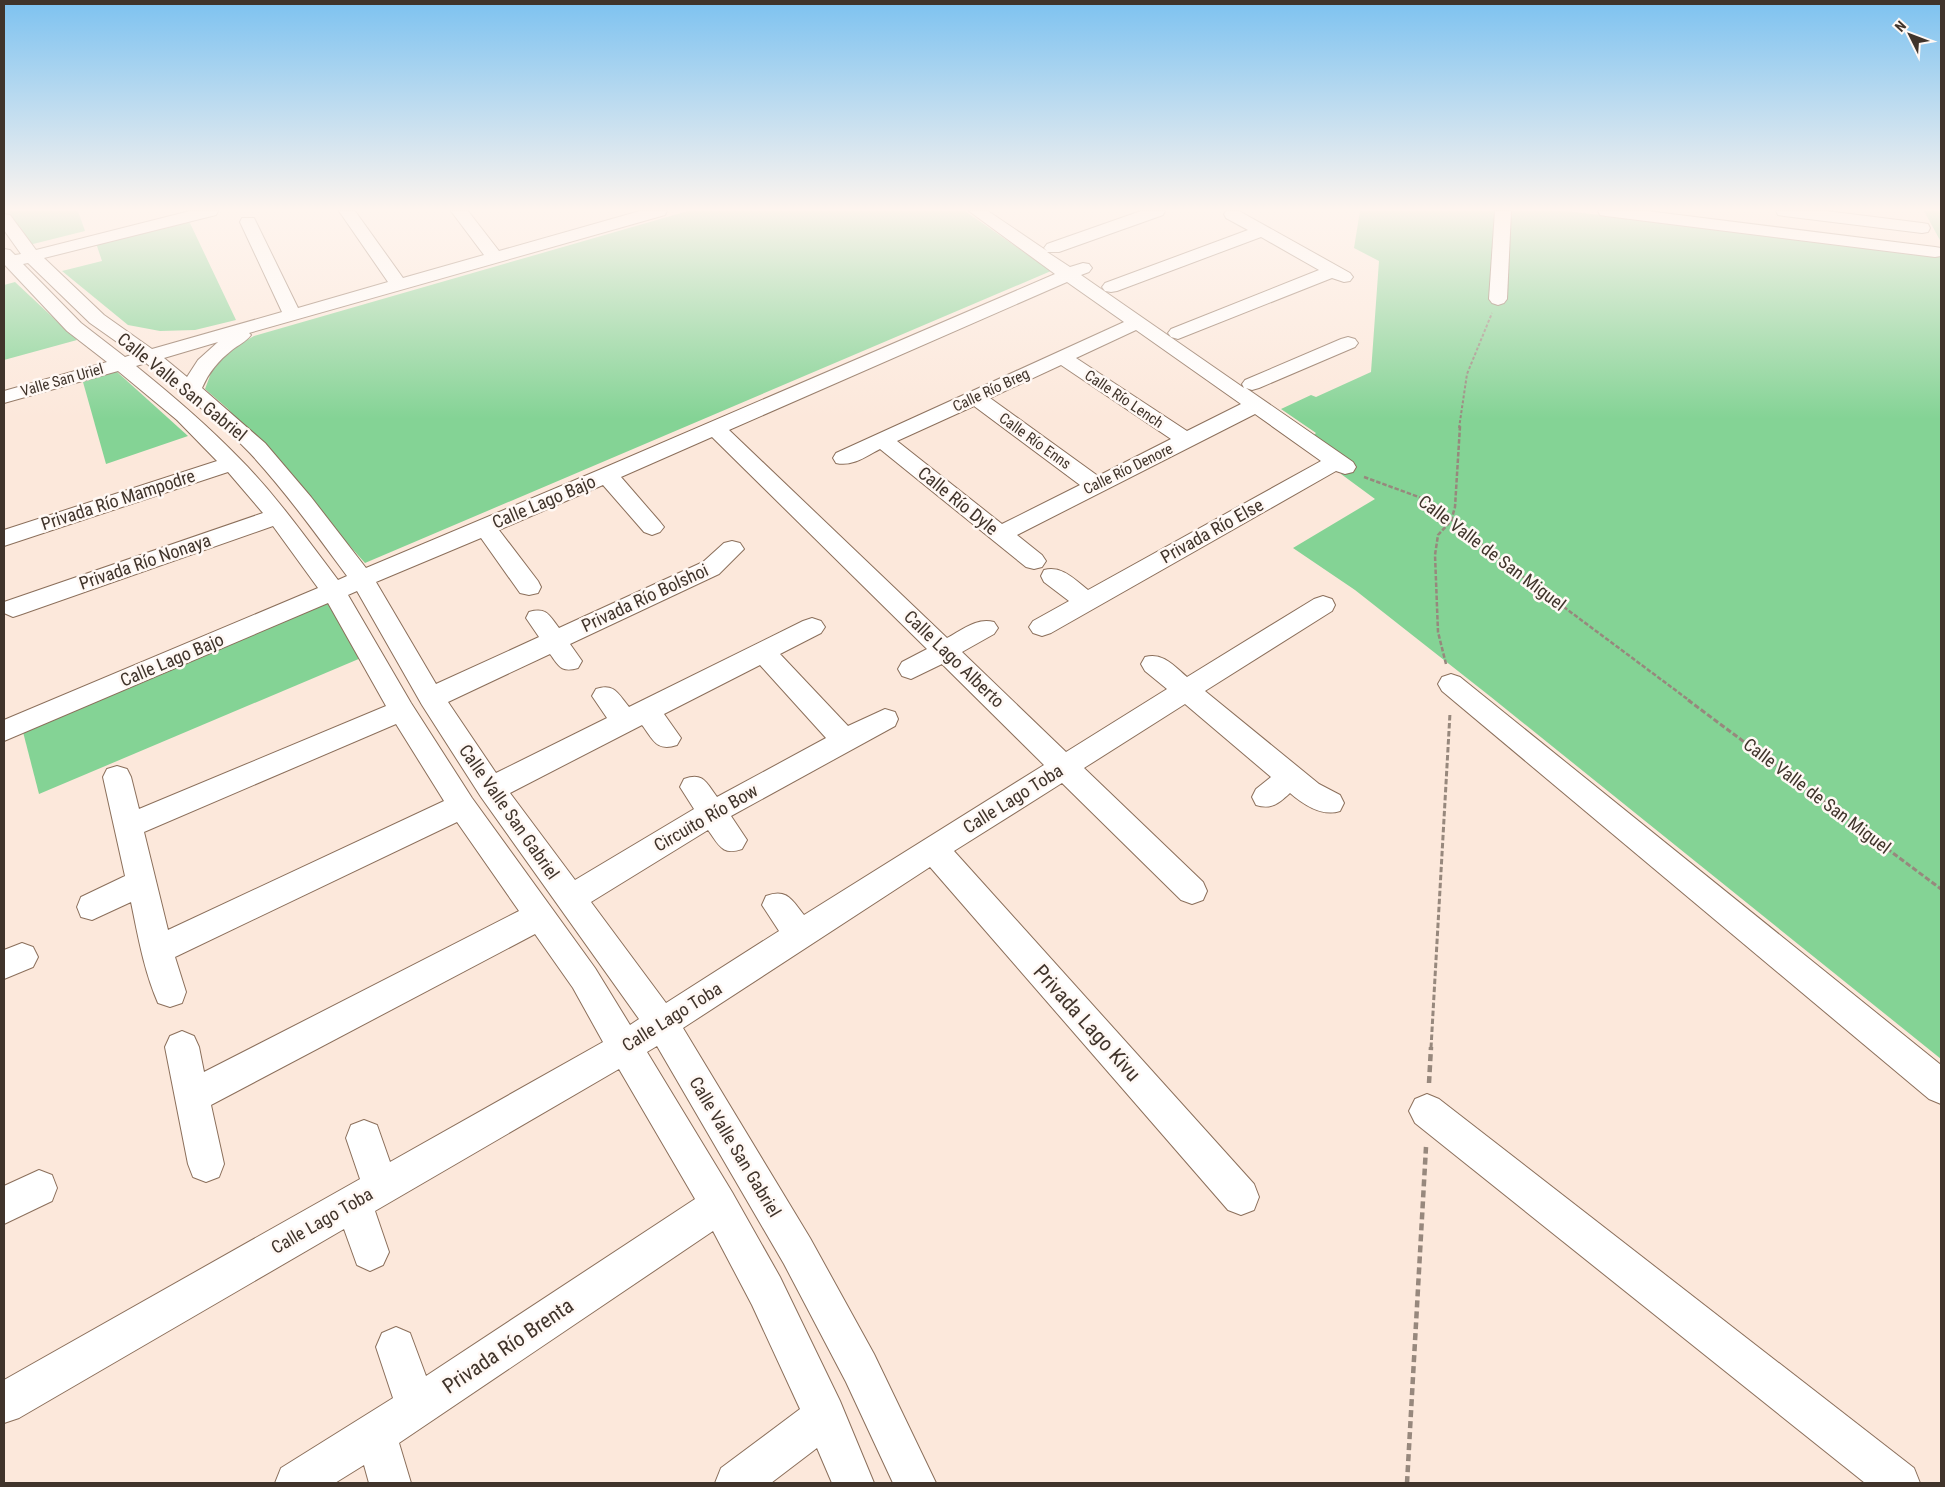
<svg xmlns="http://www.w3.org/2000/svg" width="1945" height="1487" viewBox="0 0 1945 1487" font-family="'Roboto Condensed',sans-serif">
	<rect width="100%" height="100%" fill="#fce8db"/>
	<g fill="#84d395">
		<path d="M8,211h70l7,20 -56,14z"/>
		<path d="M688,211h277l86,60 -686,292 -138,-155 -22,-19 12,-32 37,-21z"/>
		<path d="M1360,211h206l375,44v804l-450,-362 -136,-107 -62,-42 82,-49 -34,-25 12,-7 -40,-31 3,-3 -35,-24 30,-14 5,2 55,-25 8,-111 -25,-13z"/>
		<path d="M1924,211h17v31z"/>
		<path d="M189,221l47,99 -41,10 -35,1 -32,-6 -66,-54 40,-10 -6,-18z"/>
		<path d="M15,282l62,58 -73,20v-75z"/>
		<path d="M116,371l72,65 -82,28 -23,-82z"/>
		<path d="M327,601l34,57 -322,136 -16,-62z"/>
	</g>
	<g fill="none" stroke-linecap="round" stroke-linejoin="round">
		<g stroke="#8b6f5b" stroke-width="2">
			<g id="minor">
				<path d="M190,211h28l-2,4 -172,43 60,57 48,34 130,-37 -42,-90 2,-4h12l2,4 42,86 90,-26 -49,-71h16l48,67 81,-23 -33,-44h17l31,40 141,-40h27l-2,4 -416,118 2,2c-5,7 -13,10 -19,15 -14,11 -23,22 -30,38l63,55 46,54 55,71 233,-98 456,-196 -86,-63h19l59,40 -3,-3 3,-4 94,-33h24l-2,4 -104,37h-12l23,15 13,-4 6,1 3,4 -3,4 -8,3 163,113 -2,-4 3,-4 96,-41 7,-2 7,2 3,4 -3,4 -96,41 -7,2 -6,-2 107,74 3,5 -3,5 -8,2 -9,-3 -285,162 -9,3 -9,-3 -4,-6 4,-6 36,-20 -25,-19 -3,-6 3,-6c18,-5 31,10 44,20l233,-129 -66,-47 -238,121 25,20 4,6 -4,6 -8,2 -8,-2 -146,-118c-13,7 -28,18 -44,14l-3,-5 3,-5 288,-131 -57,-40 -338,148 218,208c15,-8 30,-21 47,-16l4,6 -4,6 -32,18 104,100 101,-63 -22,-18 -4,-7 4,-7c18,-5 29,9 42,20l127,-78 9,-3 9,3 3,6 -3,6 -127,80 114,93 21,11 4,8 -4,8c-18,6 -36,-6 -50,-18 -11,10 -18,17 -34,12l-4,-8 4,-8 15,-12 -86,-73 -101,64 119,114 4,9 -4,9 -11,4 -11,-4 -119,-117 -108,68 300,333 5,13 -5,13 -13,5 -13,-5 -298,-343 -247,161 127,210 64,116 62,129h-43l-47,-101 -62,-118 -127,-218 -10,6 85,140 48,85 60,124 34,82h-42l-15,-35 -46,35h-56l6,-15 79,-59 -48,-104 -39,-74 -314,212 12,40h-42l-5,-18 -29,18h-60l6,-15 112,-70 -17,-51 6,-14 14,-6 14,6 16,43 269,-177 -76,-130 -244,142 14,41 -6,13 -13,6 -13,-6 -13,-36 -325,189 -15,5v-43l356,-201 -14,-41 5,-13 13,-5 13,5 13,37 213,-120 -30,-54 -38,-54 -324,171 13,59 -5,13 -13,5 -13,-5 -5,-13 -23,-117 5,-11 12,-5 12,5 5,11 5,25 315,-161 -62,-89 -282,135 11,35 -4,11 -12,4 -12,-4c-14,-32 -20,-67 -27,-101l-39,18 -11,-3 -4,-10 4,-10 44,-21 -22,-99 4,-8 10,-3 10,3 4,8 8,32 247,-103 -58,-103 -324,138v-21l314,-132 -45,-62 -251,88 -9,3 -9,-4v-11l259,-89 -35,-41 -224,74v-16l213,-69 -40,-41 -59,-49 -114,32v-12l103,-29 -40,-31 -63,-67v-15l6,1 5,5 6,-1 -17,-24v-16l6,1 26,35zM28,263l62,60 44,31 -9,3 -44,-34 -58,-59zM1136,330l105,74 -54,27 -111,-73zM218,342l-20,18 -11,17 -23,-19zM146,363c35,29 72,57 104,90 35,38 66,81 97,123l-9,4c-32,-42 -62,-85 -99,-122 -32,-33 -67,-63 -103,-92zM1061,365l110,74 -73,37 -108,-78zM974,406l106,79 -78,39 -105,-83zM712,437l215,212 -25,13 -4,7 4,7 9,3 31,-15 102,101 -240,150c-12,-15 -17,-27 -38,-19l-4,9 17,26 -113,72 -75,-101 117,-72c11,15 14,26 34,19l5,-9 -16,-24 164,-90 3,-7 -3,-7 -10,-3 -37,17 -68,-72 41,-21 4,-6 -4,-6 -9,-3 -9,3 -174,86c-11,-13 -14,-24 -33,-18l-4,7 15,22 -111,55 -48,-71 102,-48c9,12 11,19 28,14l4,-7 -12,-17 149,-70 25,-25 -4,-6 -8,-2 -8,2 -21,19 -144,66c-10,-13 -12,-21 -30,-16l-3,6 13,19 -103,47 -60,-102 105,-44 39,55 9,2 9,-2 3,-6 -3,-6 -39,-51 104,-45 41,47 8,3 8,-3 4,-5 -4,-5 -39,-45zM357,591l65,114 59,92 158,222 -9,6 -35,-57 -123,-170 -61,-95 -63,-108zM760,665l66,73 -109,59c-11,-15 -14,-25 -33,-18l-4,8 14,22 -119,71 -65,-87 132,-68c11,14 14,27 35,20l4,-7 -17,-24zM396,724l48,77 -276,129 -24,-98z"/>
				<path d="M1226,211h13l111,62 3,4 -3,4 -6,1 -12,-4 -154,61 -7,-2 -3,-4 3,-4 148,-59 -58,-33 -144,54 -6,1 -6,-1 -3,-4 3,-4 143,-53 -22,-12 -2,-4z"/>
				<path d="M1495,211h16l-4,88 -3,4 -6,2 -6,-2 -3,-4z"/>
				<path d="M1598,211h49l288,36 6,1v8l-6,1 -329,-41 -6,-1z"/>
				<path d="M1776,211h50l96,12 6,1 2,4 -2,4 -6,1 -138,-17 -6,-1z"/>
				<path d="M1451,674l9,3 481,388v39l-12,-5 -487,-408 -4,-7 4,-7z"/>
				<path d="M22,943l11,4 5,10 -5,10 -29,12v-29z"/>
				<path d="M1427,1094l12,5 475,369 6,15h-55l-450,-360 -6,-12 6,-12z"/>
				<path d="M39,1170l13,5 5,13 -5,13 -48,23v-38z"/>
			</g>
		</g>
		<path stroke="#97887d" stroke-width="2" stroke-dasharray="3 2" stroke-linecap="butt" d="M1459,428l8,-54 25,-61"/>
		<g stroke="#97887d" stroke-width="2.5" stroke-dasharray="4.5 2" stroke-linecap="butt">
			<path d="M1364,477l63,23 75,61 188,140"/>
			<path d="M1446,664l-8,-32 -3,-77 3,-20 13,-14 4,-14 5,-81"/>
		</g>
		<g stroke="#97887d" stroke-width="3" stroke-dasharray="5.5 2.5" stroke-linecap="butt">
			<path d="M1688,700l253,189"/>
			<path d="M1431,1048l19,-335"/>
		</g>
		<g stroke="#97887d" stroke-width="4.5" stroke-dasharray="7 4" stroke-linecap="butt">
			<path d="M1429,1083l2,-36"/>
			<path d="M1407,1483l19,-336"/>
		</g>
		<use href="#minor" fill="#fff" fill-rule="evenodd"/>
	</g>
	<linearGradient id="sky" x2="0" y2="1"><stop stop-color="#7dc2f0"/><stop offset="0.5" stop-color="#fef5ef"/><stop offset="1" stop-color="#fef5ef" stop-opacity="0"/></linearGradient>
	<rect width="1945" height="419" fill="url(#sky)"/>
	<g text-anchor="middle" stroke-width="5" stroke-linejoin="round" paint-order="stroke">
		<g font-size="15" fill="#40342b" stroke="#fff8f4">
			<text transform="translate(62 380) rotate(-16)" y="5">Valle San Uriel</text>
			<text transform="translate(991 390) rotate(-25)" y="5">Calle Río Breg</text>
			<text transform="translate(1124 399) rotate(34)" y="5">Calle Río Lench</text>
			<text transform="translate(1035 441) rotate(36)" y="5">Calle Río Enns</text>
			<text transform="translate(1128 469) rotate(-26)" y="5">Calle Río Denore</text>
		</g>
		<g font-size="18" fill="#40342b" stroke="#fff8f4">
			<text transform="translate(182 387) rotate(39)" y="6">Calle Valle San Gabriel</text>
			<text transform="translate(118 500) rotate(-18)" y="6">Privada Río Mampodre</text>
			<text transform="translate(958 501) rotate(39)" y="6">Calle Río Dyle</text>
			<text transform="translate(544 502) rotate(-23)" y="6">Calle Lago Bajo</text>
			<text transform="translate(1212 531) rotate(-29)" y="6">Privada Río Else</text>
			<text transform="translate(1492 553) rotate(37)" y="6">Calle Valle de San Miguel</text>
			<text transform="translate(145 562) rotate(-19)" y="6">Privada Río Nonaya</text>
			<text transform="translate(645 598) rotate(-25)" y="6">Privada Río Bolshoi</text>
			<text transform="translate(954 659) rotate(44)" y="6">Calle Lago Alberto</text>
			<text transform="translate(172 660) rotate(-23)" y="6">Calle Lago Bajo</text>
			<text transform="translate(1817 796) rotate(37)" y="6">Calle Valle de San Miguel</text>
			<text transform="translate(1013 799) rotate(-32)" y="6">Calle Lago Toba</text>
			<text transform="translate(509 812) rotate(55)" y="6">Calle Valle San Gabriel</text>
			<text transform="translate(706 818) rotate(-30)" y="6">Circuito Río Bow</text>
			<text transform="translate(672 1017) rotate(-32)" y="6">Calle Lago Toba</text>
			<text transform="translate(735 1147) rotate(59)" y="6">Calle Valle San Gabriel</text>
			<text transform="translate(322 1221) rotate(-30)" y="6">Calle Lago Toba</text>
		</g>
		<g font-size="21" fill="#40342b" stroke="#fff8f4">
			<text transform="translate(1087 1023) rotate(48)" y="7">Privada Lago Kivu</text>
			<text transform="translate(508 1346) rotate(-34)" y="7">Privada Río Brenta</text>
		</g>
	</g>
	<rect width="1945" height="1487" fill="none" stroke="#40342b" stroke-width="10"/>
	<g transform="translate(1910 35) rotate(312)" stroke="#fff8f4" stroke-width="4" paint-order="stroke">
	<path d="M0-4L9 19L0 12L-9 19Z" fill="#40342b"/>
	<text y="-8" font-size="14" font-weight="bold" text-anchor="middle" fill="#40342b">N</text>
	</g>
</svg>
